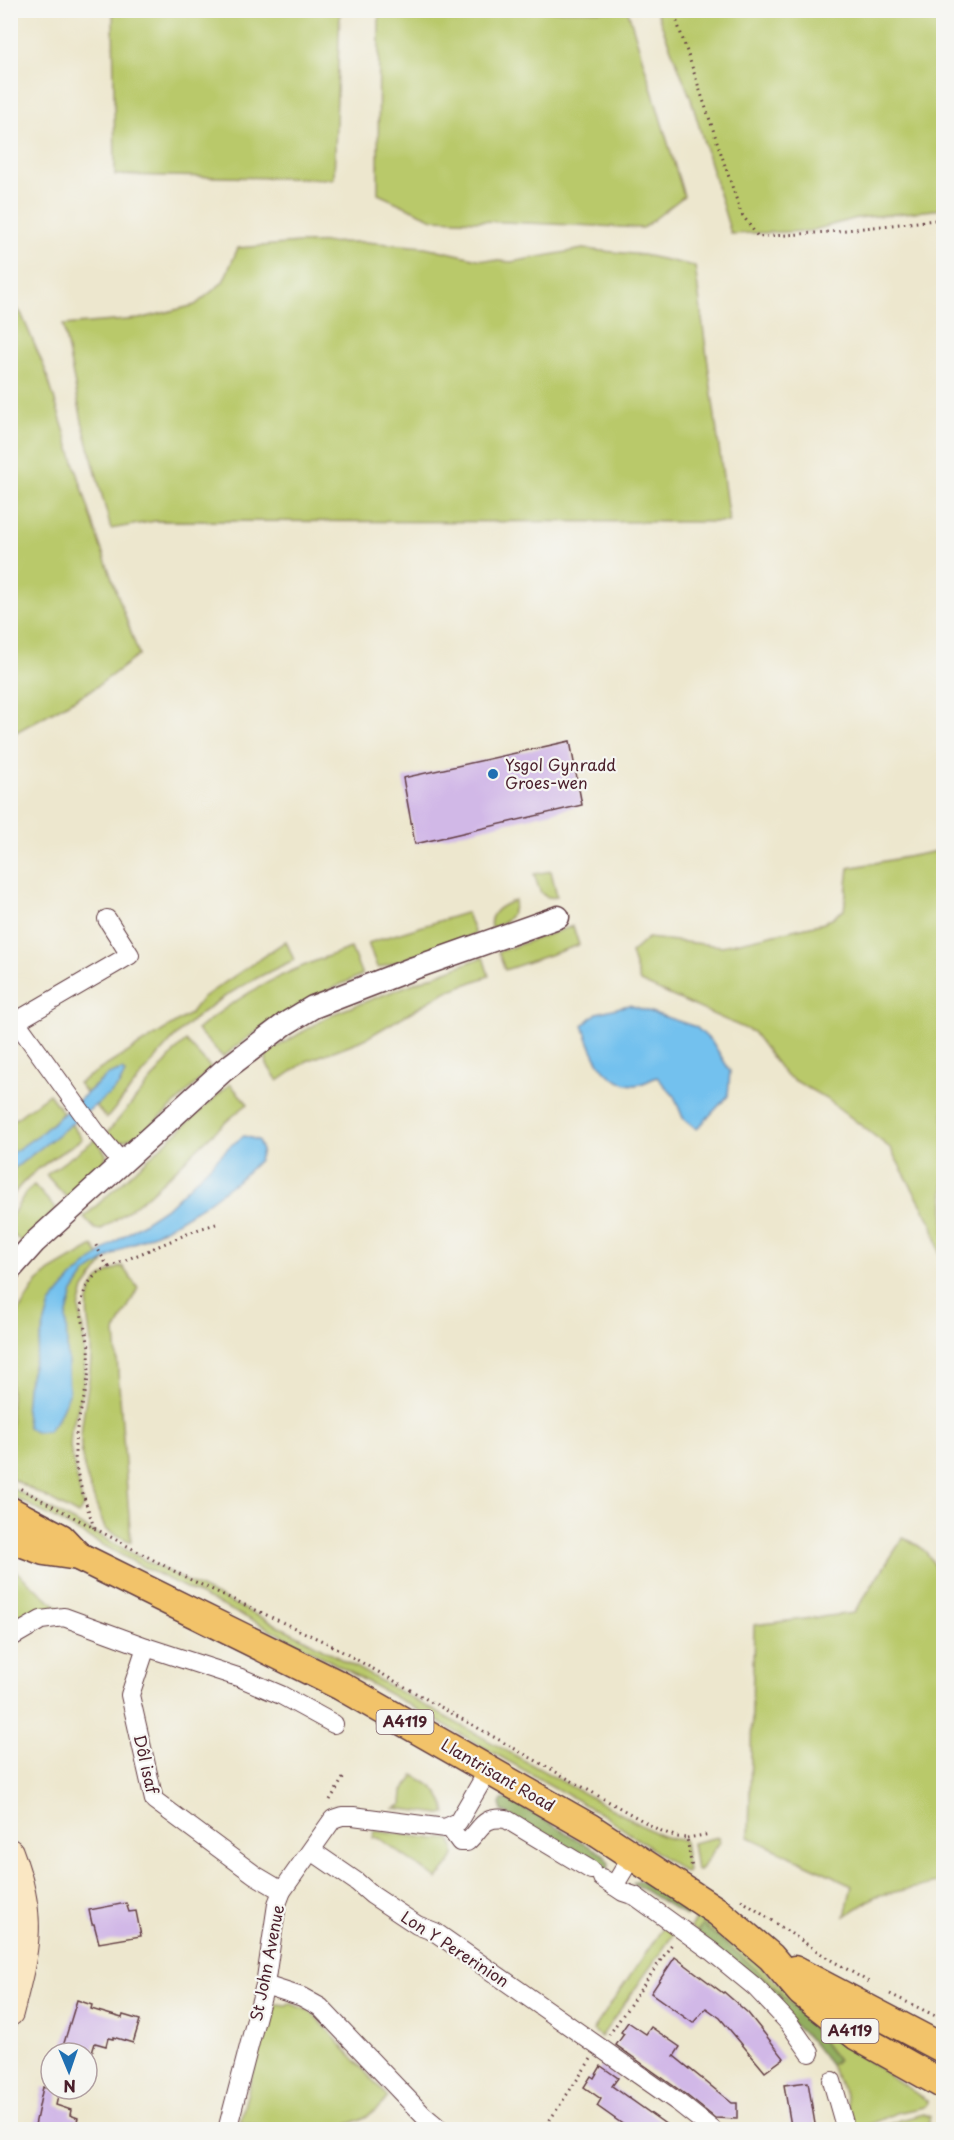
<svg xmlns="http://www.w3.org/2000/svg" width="954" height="2140" viewBox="0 0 954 2140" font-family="'Playpen Sans',sans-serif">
	<rect width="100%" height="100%" fill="#f6f6f2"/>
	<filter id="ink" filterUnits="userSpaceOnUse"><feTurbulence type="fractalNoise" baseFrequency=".0167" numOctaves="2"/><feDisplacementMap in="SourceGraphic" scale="12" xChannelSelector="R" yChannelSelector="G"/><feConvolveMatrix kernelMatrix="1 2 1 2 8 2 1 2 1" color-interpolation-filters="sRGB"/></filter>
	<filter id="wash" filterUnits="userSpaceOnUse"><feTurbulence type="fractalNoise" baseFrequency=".008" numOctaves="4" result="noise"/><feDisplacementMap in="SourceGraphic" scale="24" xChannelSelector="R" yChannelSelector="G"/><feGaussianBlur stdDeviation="1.35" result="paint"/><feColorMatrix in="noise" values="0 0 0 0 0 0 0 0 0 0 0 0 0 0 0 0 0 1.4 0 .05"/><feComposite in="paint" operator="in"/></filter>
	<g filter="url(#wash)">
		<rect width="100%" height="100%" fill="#ede7ce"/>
		<g fill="#b9c96b" stroke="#82744b" stroke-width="1.5">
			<path d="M113,11h227l-6,168 -219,-4z"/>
			<path d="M379,11h249l56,185 -41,32 -210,-9 -55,-25z"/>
			<path d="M656,11h287v198l-86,9 -47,13 -79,3 -40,-135z"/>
			<path d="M365,242l60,5 53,12 33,3 72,-13 60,6 52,11 34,256 -574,-1 -44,8 -29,-108 -19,-96 76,-6 56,-14 28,-23 15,-34 60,-5z"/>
			<path d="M11,304l10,9 24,56 55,176 39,110 -46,34 -82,46z"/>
			<path d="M943,850l1,405h-4l-7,-29 -43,-78 -63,-49 -42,-24 -32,-43 -113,-50 -9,-29 17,-15 74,8 102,-23 20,-13 5,-42z"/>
			<path d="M551,871l6,26c-18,3 -18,-9 -23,-23z"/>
			<path d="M515,900c-1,17 -9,23 -24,28 -4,-16 12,-23 24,-28z"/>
			<path d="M465,913h2l8,21 -96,34 -2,-1 -9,-24z"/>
			<path d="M573,926l6,19 -74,25 -7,-18z"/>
			<path d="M286,941l8,19c-44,20 -89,44 -122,80 -23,25 -43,52 -65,78l-12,-13 24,-20 6,-12 -3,-3 -14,5 -22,18 -8,-10 112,-69 12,-16z"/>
			<path d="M351,948l11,27c-51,22 -96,46 -139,82l-26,-27c48,-41 96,-62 154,-82z"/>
			<path d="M483,957l6,19 -44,16 -80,47 -58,22 -29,20 -11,-16 -1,-8 4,-6 63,-37z"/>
			<path d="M186,1041l25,27c-18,18 -69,74 -93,73 -4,-1 -8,-4 -11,-8l71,-85z"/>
			<path d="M230,1084l18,20c-34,25 -61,56 -92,84 -17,16 -36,29 -56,42l-5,-1 -11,-12z"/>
			<path d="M49,1094l14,19 -23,21 -29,20 -1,-31z"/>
			<path d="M71,1124l11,15c-25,17 -55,33 -71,59v-27z"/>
			<path d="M96,1139l10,15 -1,10 -37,35 -22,-24z"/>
			<path d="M34,1185l22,24 -33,34 -12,-10v-16l15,-25z"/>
			<path d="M93,1246l11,16 -20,27 -5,19 4,22 2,39 -3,25 -11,37 -1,16 13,59 -5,9 -67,-37v-154l26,-42 13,-11z"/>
			<path d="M122,1266l16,22 -23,44 16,210 -26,-13c-9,-26 -23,-56 -24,-84 -1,-31 11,-62 10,-95 0,-20 -8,-39 0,-59 5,-14 19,-19 31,-25z"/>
			<path d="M10,1487l140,76 151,74 358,198 14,4 11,1 4,31 -2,2 -83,-58 -148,-84 -157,-88 -153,-75 -134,-73z"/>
			<path d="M903,1538c29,10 33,29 40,56v288l-67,14 -31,20 7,-31 -103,-48 5,-212 100,-12z"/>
			<path d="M11,1567l49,42 -49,21z"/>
			<path d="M413,1775c17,9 30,17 33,38l-5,1 -46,-6 7,-3 1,-14 9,-11z"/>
			<path d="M375,1831l60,8h15c11,19 -1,24 -13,40l-57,-40 -7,-1z"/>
			<path d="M718,1837l2,5 -21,29 -3,-1 -4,-27z"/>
			<path d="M697,1917l60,46 72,71 98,67v3l-3,3 -28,6 -36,16h-6l-9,-36 -15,-28 7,-5c-38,-53 -83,-96 -135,-134l-5,6 -7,-5z"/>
			<path d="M665,1925l10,7 -74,105 -8,-7z"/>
			<path d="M289,2003l18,7 9,7 72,80c-23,33 -78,37 -116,32 -10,-1 -21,-5 -32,-7l17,-65 15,-47 5,-6 10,1z"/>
			<path d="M924,2114l6,3 -4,12h-48l23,-9z"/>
		</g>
		<g fill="#92ad5f" stroke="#6e6645" stroke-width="1.5">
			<path d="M508,1799l95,55 6,9 -3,10 -104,-62 -2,-7 2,-4z"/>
			<path d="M638,1880l17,6 33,23 1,3 -3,4 -53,-33z"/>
			<path d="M702,1925c52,39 97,82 135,135l-7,5 -18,-23 -115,-110z"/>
		</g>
		<g fill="#73c1ee" stroke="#5e708c" stroke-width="1.5">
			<path d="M629,1005l67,22 17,16 17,28 -2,25 -31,33 -14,-11 -9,-22 -17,-19c-6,2 -15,8 -22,8 -32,-1 -44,-34 -52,-60l14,-12z"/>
			<path d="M122,1070l3,3 -6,12 -8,8 -100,78v-17l29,-20 68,-59z"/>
			<path d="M244,1136l14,4 4,11 -3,9 -17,17 -39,29 -38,23 -40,18 -39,26 -13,19 -7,26 3,76 -12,26 -9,11 -13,1 -7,-5 -3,-14 2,-26 23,-83 22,-26 38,-33 59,-39 61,-60z"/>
		</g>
		<g id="blocks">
			<g fill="#d1b8e7">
				<path d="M570,741l12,64 -167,39 -12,-66z"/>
				<path d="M126,1903l3,9 7,-1 5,25 -42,7 -5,-19h-2l-3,-14z"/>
				<path d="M675,1957l48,36 1,-1 24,21 36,45 -19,14 -45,-54 -14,-10 -13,15 -42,-30z"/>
				<path d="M77,2000l15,5 -1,4 31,9 1,-3 17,5 -7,23 -20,-6v2l-5,-1 -2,8 -11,-3 -3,10h-31z"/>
				<path d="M628,2022l18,12 5,-7 29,20 -6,9 58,47h5v16l-22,-1 -30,-24 -69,-49 8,-11 -3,-2z"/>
				<path d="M601,2066l17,12 -6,8 62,44h-43l-34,-24 4,-7 -17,-12 7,-11 3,2z"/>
				<path d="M808,2082l8,48h-22v-4h-3l-7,-41z"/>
				<path d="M43,2087l16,5 -3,13 15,5 -1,5 8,3 -4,12h-40z"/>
			</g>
		</g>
	</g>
	<g filter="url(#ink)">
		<use href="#blocks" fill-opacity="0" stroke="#623d43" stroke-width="1.5"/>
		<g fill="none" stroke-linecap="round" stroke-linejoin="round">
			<g stroke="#623d43" stroke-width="20">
				<g id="minor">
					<path d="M10,1013l86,119 26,31"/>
					<path d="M10,1025l120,-70 -23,-36"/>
					<path d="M10,1638l31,-18 23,-3 82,30"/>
					<path d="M449,1827l11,15h7c15,-13 14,-26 39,-23l85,51"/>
					<path d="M312,1851l45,31 15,13 45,30 18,7 86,60 158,111 34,27"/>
					<path d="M602,1878l21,14 12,4 75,54 45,37 34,36 21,30"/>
					<path d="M614,1886l18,-30"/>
					<path d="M282,1891l-27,-16 -101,-75 -24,-105 16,-48 95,31 40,17 53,29"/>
					<path d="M265,1985l37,12 18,10 103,108 18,15"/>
					<path d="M832,2081l14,49"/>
					<path d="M227,2130l38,-145 12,-81 5,-13 51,-72 9,-3h11l92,12 13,-6 31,-53"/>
				</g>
			</g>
			<g stroke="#623d43" stroke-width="25">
				<path id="tertiary" d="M10,1270l25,-28 188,-171 62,-47 28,-17 18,-7 83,-32 144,-51"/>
			</g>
			<g stroke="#623d43" stroke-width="28">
				<path id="secondary" d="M10,1852c25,66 17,95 0,161"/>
			</g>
			<g stroke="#623d43" stroke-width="31">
				<g id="primary">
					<path d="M10,1511l51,27 17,18"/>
					<path d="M10,1538l34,13 34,5 263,130 249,142 128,84 53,45 30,35 56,44 87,49"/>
					<path d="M794,1970l150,79"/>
				</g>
			</g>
			<g stroke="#623d43" stroke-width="3" stroke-dasharray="1.5 4.5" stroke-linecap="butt">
				<path d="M673,10l68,203 17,24 71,-5 115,-13"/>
				<path d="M109,1267l90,-38 17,-5"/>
				<path d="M10,1483l179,96 138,64 332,187 18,7 10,1 5,31"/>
				<path d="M94,1528c-7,-24 -19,-51 -19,-76 -1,-29 13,-57 14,-86 0,-8 1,-16 -1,-24 -3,-20 -11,-26 -4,-49 4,-12 13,-21 24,-26l-14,-25"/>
				<path d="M330,1800l15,-25"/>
				<path d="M687,1838l23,-4"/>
				<path d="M741,1900l85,57 43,25"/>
				<path d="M890,1994l54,26"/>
				<path d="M609,2035l63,-91"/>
				<path d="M543,2130l48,-71"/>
			</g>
			<use href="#minor" stroke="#fff" stroke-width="18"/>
			<use href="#tertiary" stroke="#fff" stroke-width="22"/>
			<use href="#secondary" stroke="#fae7c3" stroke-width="26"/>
			<use href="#primary" stroke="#f2c36a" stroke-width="28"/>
		</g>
	</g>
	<circle fill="#1f6fb2" stroke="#f6f6f2" stroke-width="2" cx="493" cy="774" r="6"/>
	<g text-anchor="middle" stroke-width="4.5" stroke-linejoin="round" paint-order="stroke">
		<g fill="#f6f6f2" stroke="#7e6067" stroke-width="1.5">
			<rect x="376.5" y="1710" width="57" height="24" rx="4.5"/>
			<rect x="821.5" y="2019" width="57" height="24" rx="4.5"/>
		</g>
		<g font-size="15" font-weight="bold" fill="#4a1f2b">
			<text x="405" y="1727">A4119</text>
			<text x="850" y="2036">A4119</text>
		</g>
		<g font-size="16" fill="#4a1f2b" stroke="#f6f6f2" text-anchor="start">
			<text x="505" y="771">Ysgol Gynradd<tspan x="505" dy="18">Groes-wen</tspan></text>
		</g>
		<g font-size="16" fill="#4a1f2b" stroke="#f6f6f2">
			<text transform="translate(146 1764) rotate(77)" y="6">Dôl isaf</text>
			<text transform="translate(498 1775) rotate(30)" y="6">Llantrisant Road</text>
			<text transform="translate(455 1949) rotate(33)" y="6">Lon Y Pererinion</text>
			<text transform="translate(267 1963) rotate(-79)" y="6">St John Avenue</text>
		</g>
	</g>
	<rect width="954" height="2140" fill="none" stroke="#f6f6f2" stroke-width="36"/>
	<g transform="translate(69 2071) rotate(178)"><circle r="28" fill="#f6f6f2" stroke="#b1a0a2" stroke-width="1.5"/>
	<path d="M0-4.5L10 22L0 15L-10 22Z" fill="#1f6fb2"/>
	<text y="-9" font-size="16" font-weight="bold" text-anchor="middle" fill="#4a1f2b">N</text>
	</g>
</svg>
